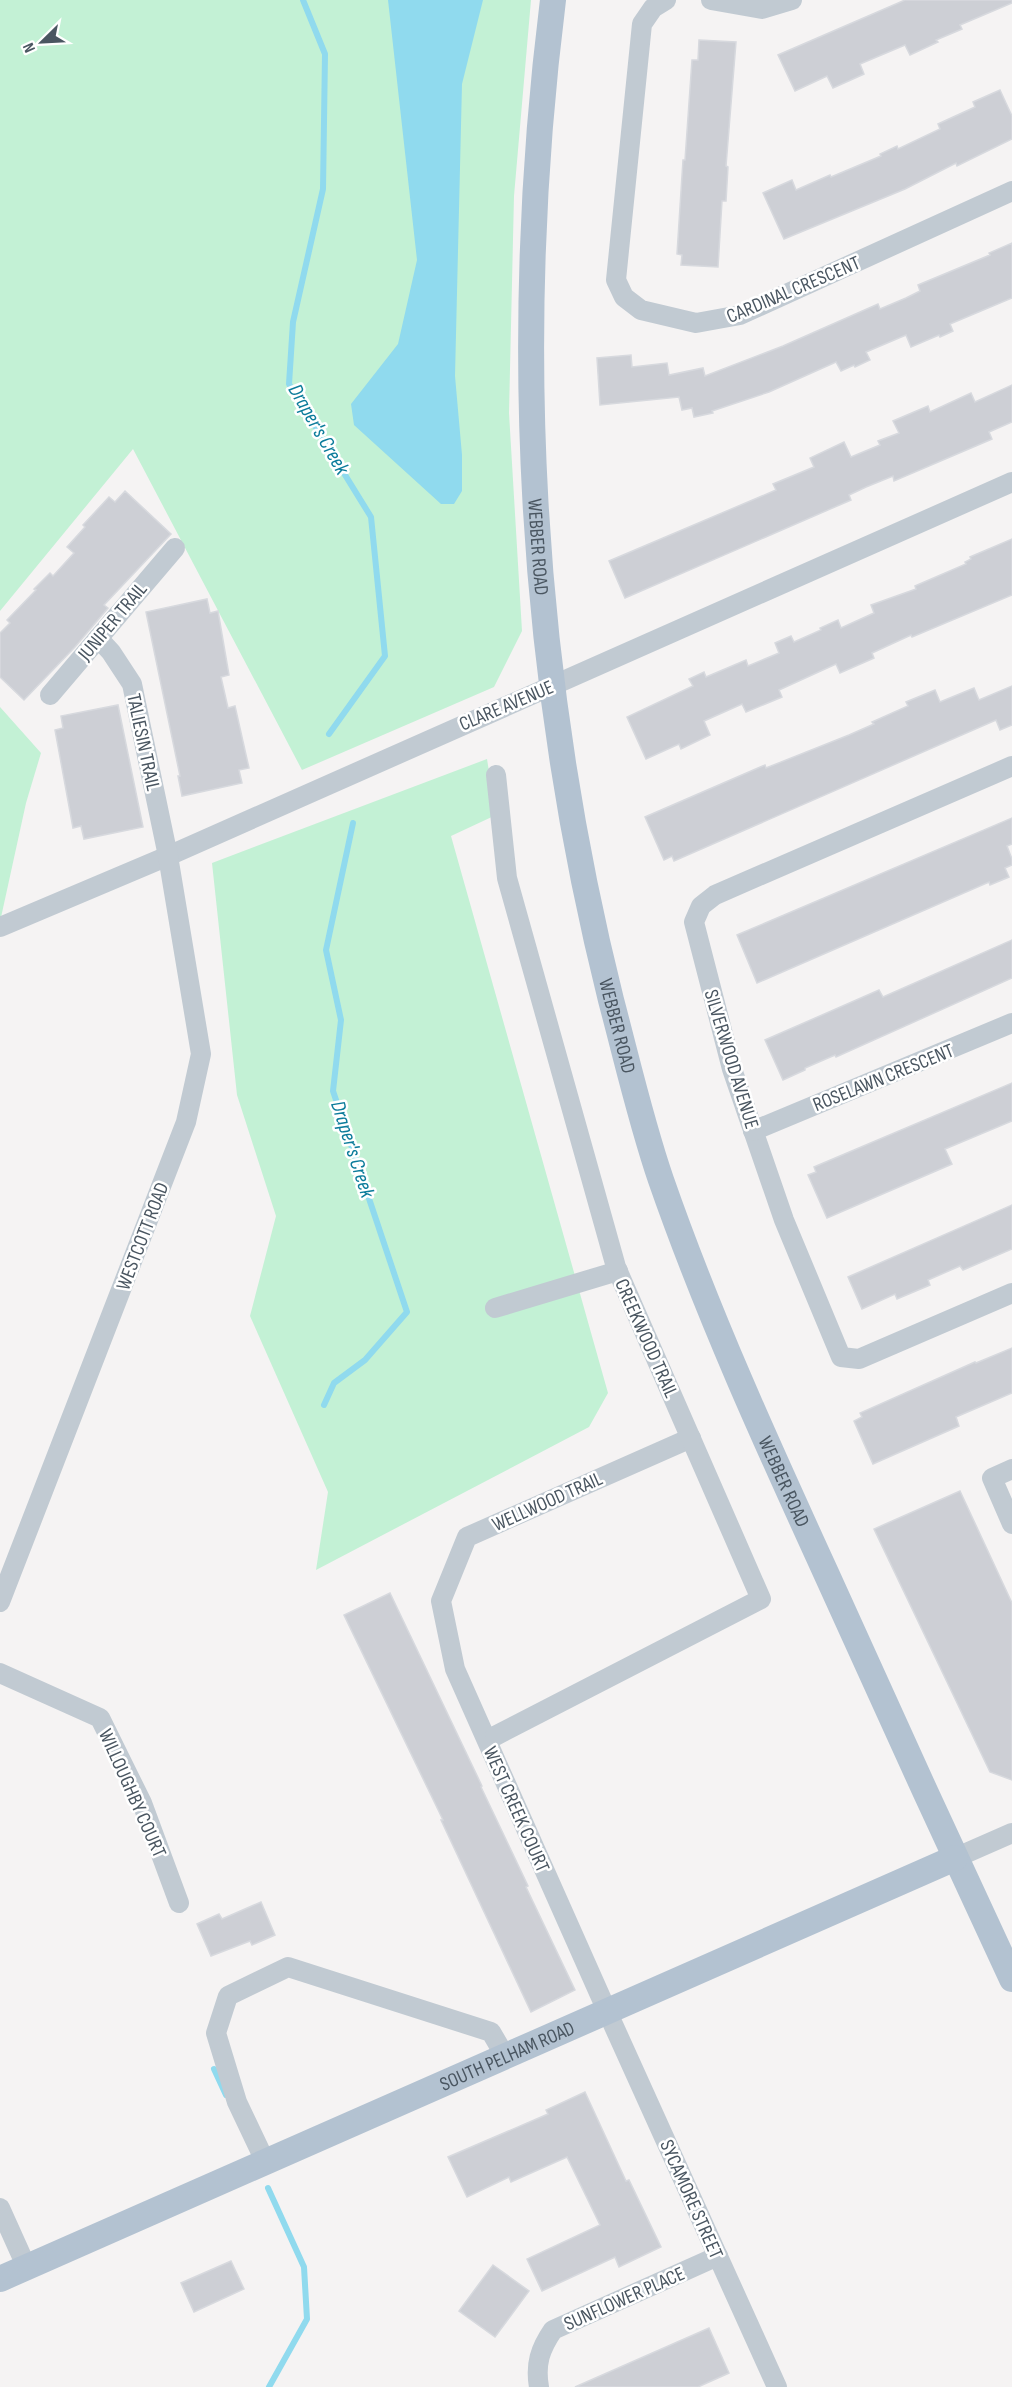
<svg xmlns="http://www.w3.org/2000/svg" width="1012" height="2387" viewBox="0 0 1012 2387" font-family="'Sofia Sans Condensed',sans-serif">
	<rect width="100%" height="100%" fill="#f5f3f3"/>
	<g fill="#c3f1d5">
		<path d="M0,0h531l-17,196 -5,217 13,218 -28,56 -192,83 -169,-321 -133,162z"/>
		<path d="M0,707l41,46 -15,50 -26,119z"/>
		<path d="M487,759l9,56 -45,21 157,557 -19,34 -273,143 12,-78 -78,-176 26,-100 -39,-121 -25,-232z"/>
	</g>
	<path fill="#90daee" d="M388,0h95l-21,84 -7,292 7,79v36l-8,13h-13l-87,-79 -3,-21 47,-60 19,-84z"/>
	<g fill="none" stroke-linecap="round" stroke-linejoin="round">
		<g stroke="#90daee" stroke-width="6">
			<path d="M303,0l22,54 -2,135 -30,133 -4,62 82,133 14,139 -56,78"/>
			<path d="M324,1405l10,-22 31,-23 42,-48 -74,-221 8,-71 -15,-70 27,-127"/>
			<path d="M214,2069l12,26"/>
			<path d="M268,2188l36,79 3,52 -38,68"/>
		</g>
	</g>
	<g fill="#cdcfd5" stroke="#d7d9de" stroke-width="1.5">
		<path d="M905,0h107v3l-52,22 2,4 -26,11 2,2 -28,13 -5,-10 -45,19 4,10 -31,14 -6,-12 -32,15 -17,-36z"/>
		<path d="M699,40l37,2 -10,124 2,1 -2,34h-4l-4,66 -37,-2 1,-10 -5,-1 6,-94h2l7,-100h6z"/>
		<path d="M1000,90l12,26v23l-55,27 -1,-3 -51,26 -121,50 -21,-46 29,-13 4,10 34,-15 1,2 50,-21 -1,-2 17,-8 1,3 42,-20 -2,-5 37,-17 -2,-5z"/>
		<path d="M1012,243v55l-62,26 3,7 -13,6 -1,-2 -28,12 -5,-12 -40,17 4,8 -15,7 -1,-2 -13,6 -5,-9 -67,30 -57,19 1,2 -19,4 -2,-9 -10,2 -3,-13 -79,8 -3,-47 34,-3 1,12 35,-4 2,12 34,-7 2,8 78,-30 95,-42 2,5 26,-11 14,-7 -2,-6 72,-30 -1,-2z"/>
		<path d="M1012,385v37l-23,10 3,7 -98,42 -1,-5 -27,11 -17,8 2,5 -226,98 -16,-37 167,-71 -3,-6 41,-17 -4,-9 34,-16 7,15 29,-12 -2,-4 21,-8 -6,-12 35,-15 2,6 41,-19 4,9z"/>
		<path d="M125,491l46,43 -67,71 4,3 -33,39 -51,53 -24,-23v-44l10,-10 -3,-3 29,-30 -2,-1 16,-16 3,3 21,-23 -7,-6 18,-20 -2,-2 26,-28 6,5z"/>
		<path d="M1012,539v56l-100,42 -1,-2 -39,18 2,5 -34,15 -4,-9 -57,26 3,7 -36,15 -4,-8 -38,17 6,14 -29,14 -2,-5 -33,15 -19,-42 66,-31 -4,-7 15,-7 2,5 40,-17 2,6 31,-13 -4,-10 16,-7 3,6 27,-12 -1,-2 18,-8 3,8 33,-15 -3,-8 45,-16 -1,-3 51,-22 -1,-2 6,-3 -1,-2z"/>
		<path d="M207,599l3,14 8,-2 11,64 -8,2 7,31 7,-2 14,62 -10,2 3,13 -60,13 -4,-20h2l-34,-164z"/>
		<path d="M1012,686v39l-12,5 -4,-10 -322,141 -2,-5 -8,4 -19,-43 120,-52 1,3 83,-33 25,-11 -2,-2 36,-16 -2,-4 29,-12 5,12 34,-14 5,12z"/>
		<path d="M118,705l25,122 -59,12 -3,-13 -8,2 -18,-98 8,-2 -2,-12z"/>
		<path d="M1012,818v26l-5,2 5,13v6l-7,3 4,9 -19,8 -1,-3 -232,101 -20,-48z"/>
		<path d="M1012,940v38l-176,79 -1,-2 -30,13v2l-22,10 -18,-40 114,-50 4,7z"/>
		<path d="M1012,1083v38l-67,28 7,15 -125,54 -19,-43 8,-3 -2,-5z"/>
		<path d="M1012,1205v44l-49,21 -3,-4 -32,14 2,5 -33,14 -2,-5 -33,15 -14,-32z"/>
		<path d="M1012,1348v45l-56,24 3,9 -86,38 -19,-43 8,-4 -2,-4 115,-51 1,1z"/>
		<path d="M960,1491l52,112v177l-22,-8 -116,-243z"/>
		<path d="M390,1593l92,193 -1,1 47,99 -2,1 49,103 -44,22 -90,-192h2l-99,-205z"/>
		<path d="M261,1902l14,33 -23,10 -2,-4 -39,15 -14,-32 22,-10 3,5z"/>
		<path d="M585,2092l41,89 3,-1 32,67 -42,20 -4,-10 -73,34 -15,-32 73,-34 -33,-68 -56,25 -2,-5 -42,20 -19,-40 100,-43 -2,-4z"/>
		<path d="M231,2261l13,28 -50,23 -13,-29z"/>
		<path d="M493,2265l36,26 -34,46 -36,-26z"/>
		<path d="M709,2328l20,45 -31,14h-123z"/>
	</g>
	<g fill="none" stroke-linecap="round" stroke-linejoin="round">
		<g stroke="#c1cad2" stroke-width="20">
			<path d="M666,0l-13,8 -11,16 -26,256 8,17 17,13 55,13 44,-8 272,-124"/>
			<path d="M711,0l51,9 30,-9"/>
			<path d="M50,695l125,-147"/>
			<path d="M1012,766l-297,129 -14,11 -7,16 38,147 52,151 57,137 18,2 153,-66"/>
			<path d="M0,927l168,-71 844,-374"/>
			<path d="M753,1131l259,-108"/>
			<path d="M495,1308l123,-37"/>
			<path d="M691,1438l-224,99 -26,64 14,68 152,342 170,376"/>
			<path d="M1012,1469l-20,9 20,46"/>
			<path d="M0,1602l186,-480 15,-68 -33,-198 -36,-172 -21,-32 -13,-14"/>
			<path d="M0,1673l100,45 42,85 37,100"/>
			<path d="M495,1736l266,-137 -145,-332 -109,-389 -11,-103"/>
			<path d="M955,1858l57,-25"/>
			<path d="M265,2161l-28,-59 -21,-69 12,-37 60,-29 203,65 14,24"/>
			<path d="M0,2208l27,60"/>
			<path d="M539,2387c-4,-23 1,-38 14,-57l165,-74"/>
		</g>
		<g stroke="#b3c2d1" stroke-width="26">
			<path id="s1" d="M553,0c-42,334 -24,673 58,1000 16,60 30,122 50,180 47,135 106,264 165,393 61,136 123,271 186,406"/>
			<path id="s2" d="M0,2279l955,-421"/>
		</g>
	</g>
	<g text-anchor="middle" stroke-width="5" stroke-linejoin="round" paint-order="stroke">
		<g font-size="20" fill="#4a5661" stroke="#fff">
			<text transform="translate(793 289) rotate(-23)" y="7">CARDINAL CRESCENT</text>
			<text dy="7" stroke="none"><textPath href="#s1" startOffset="548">WEBBER ROAD</textPath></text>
			<text transform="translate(112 621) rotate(-50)" y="7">JUNIPER TRAIL</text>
			<text transform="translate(506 705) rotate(-23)" y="7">CLARE AVENUE</text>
			<text transform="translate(144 742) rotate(78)" y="7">TALIESIN TRAIL</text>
			<text dy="7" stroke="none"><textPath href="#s1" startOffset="1034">WEBBER ROAD</textPath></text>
			<text transform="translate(732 1059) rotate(73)" y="7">SILVERWOOD AVENUE</text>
			<text transform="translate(883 1077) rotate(-22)" y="7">ROSELAWN CRESCENT</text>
			<text transform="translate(142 1236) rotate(-69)" y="7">WESTCOTT ROAD</text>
			<text transform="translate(647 1338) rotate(66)" y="7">CREEKWOOD TRAIL</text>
			<text dy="7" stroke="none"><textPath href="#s1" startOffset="1520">WEBBER ROAD</textPath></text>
			<text transform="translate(547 1501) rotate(-24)" y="7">WELLWOOD TRAIL</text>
			<text transform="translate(133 1793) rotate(66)" y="7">WILLOUGHBY COURT</text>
			<text transform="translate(517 1809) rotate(66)" y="7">WEST CREEK COURT</text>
			<text dy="7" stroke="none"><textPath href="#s2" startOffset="554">SOUTH PELHAM ROAD</textPath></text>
			<text transform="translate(692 2199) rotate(66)" y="7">SYCAMORE STREET</text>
			<text transform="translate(624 2298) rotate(-24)" y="7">SUNFLOWER PLACE</text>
		</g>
		<g font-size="21" font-style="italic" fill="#0c7c9b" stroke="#fff">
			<text transform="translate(319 429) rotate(60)" y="7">Draper's Creek</text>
			<text transform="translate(353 1149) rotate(72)" y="7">Draper's Creek</text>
		</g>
	</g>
	<g transform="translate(42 42) rotate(246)" stroke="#ffffff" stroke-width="4.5" paint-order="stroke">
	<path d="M0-4.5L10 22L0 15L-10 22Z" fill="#4a5661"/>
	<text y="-9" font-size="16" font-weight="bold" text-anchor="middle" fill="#4a5661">N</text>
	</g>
</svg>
